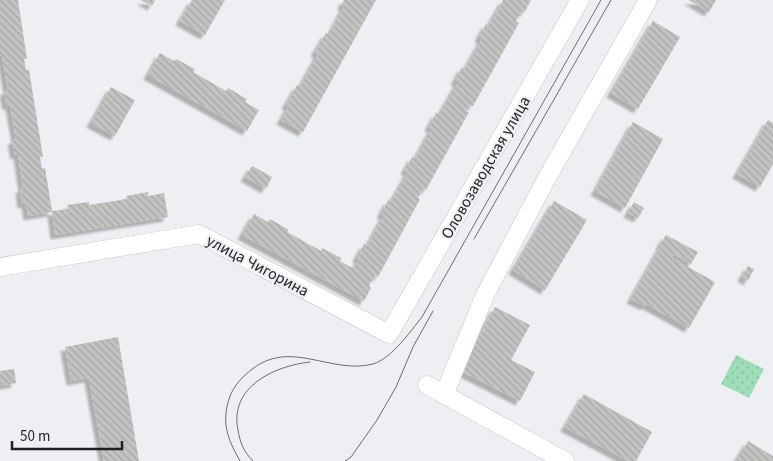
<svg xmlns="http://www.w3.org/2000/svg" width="773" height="461" viewBox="0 0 773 461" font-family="'Source Sans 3',sans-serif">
	<defs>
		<pattern id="park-dots" width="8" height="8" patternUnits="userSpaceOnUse" patternTransform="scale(1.25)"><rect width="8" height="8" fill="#9dddb7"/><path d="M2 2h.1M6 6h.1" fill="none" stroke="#87bd9d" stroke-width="1.8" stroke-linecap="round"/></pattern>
		<pattern id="building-back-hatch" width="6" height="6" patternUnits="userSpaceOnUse" patternTransform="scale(1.25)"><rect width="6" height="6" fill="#c5c3c1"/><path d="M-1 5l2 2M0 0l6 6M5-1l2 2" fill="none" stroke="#a9a7a6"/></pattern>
		<filter id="shadow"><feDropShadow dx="-4.5" dy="4.5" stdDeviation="1" flood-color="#0004"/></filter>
	</defs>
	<rect width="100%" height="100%" fill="#eeeff2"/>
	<path fill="url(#park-dots)" d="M736,355l28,14 -15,29 -28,-14z"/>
	<g fill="url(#building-back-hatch)" filter="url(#shadow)">
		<path d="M0,0h18l9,59h-3l2,11h3l14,87h-3l2,12 3,-1 7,43 16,-2 -1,-4 22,-3v3l38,-6 -1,-3 22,-4v4l16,-3 4,24 -113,18 -3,-23 -24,4 -2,-13 -4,1 -2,-15 3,-1 -5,-34 -3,1 -3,-15 4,-1 -6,-34 -3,1 -3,-15 4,-1 -6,-34h-2z"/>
		<path d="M141,0h14l-3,6z"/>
		<path d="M192,0h33l-20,35 -25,-14z"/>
		<path d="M344,0h32l-73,132 -22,-12 8,-14 -3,-1 11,-20 3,2 18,-33 -3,-2 11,-19 3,2 15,-28 -2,-2z"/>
		<path d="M503,0h28l-7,13 -3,-2 -5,10 3,2 -46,83 -3,-2 -4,7 3,1 -43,78 -3,-2 -5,10 2,1 -42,78 -3,-2 -6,11 2,2 -7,13 -122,-66 12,-21 14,8 2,-3 19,11 -2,2 34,19 1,-3 19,10 -1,3 14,8 5,-10 -2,-2 7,-13 3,2 17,-31 -3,-1 7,-14 3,2 17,-30 -3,-2 7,-13 3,2 17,-31 -3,-1 7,-14 3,2 19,-33 -3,-1 7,-14 3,2 17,-30 -3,-2 7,-13 3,1z"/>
		<path d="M689,0h27l-7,12z"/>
		<path d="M653,21l27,16 -42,72 -27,-16z"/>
		<path d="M160,53l14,8 2,-2 19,10 -2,3 33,19 2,-3 19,11 -2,3 14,8 -12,21 -99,-56z"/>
		<path d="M111,87l24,13 -20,36 -24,-13z"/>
		<path d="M768,120l5,3v41l-13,23 -23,-13z"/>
		<path d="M633,122l30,17 -38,69 -30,-17z"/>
		<path d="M252,166l20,11 -6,12 -21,-12z"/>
		<path d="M554,201l33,19 -42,70 -32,-20z"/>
		<path d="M634,202l10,6 -6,10 -10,-5z"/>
		<path d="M666,235l32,17 -7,12 -17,-10 -2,4 43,24 -26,46 -43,-24 -1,2 -14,-7 29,-52 2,1 -2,-3z"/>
		<path d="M748,266l6,3 -6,12 -6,-4z"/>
		<path d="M495,307l35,18 -19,35 24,12 -15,29 -59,-30z"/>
		<path d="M118,337l21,124h-35l-15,-83 -18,3 -6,-34z"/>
		<path d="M14,369l2,14 -16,3v-15z"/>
		<path d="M584,394l68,38 -16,29h-8l-63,-34z"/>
		<path d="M748,441l25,15v5h-37z"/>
	</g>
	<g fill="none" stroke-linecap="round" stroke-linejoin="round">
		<g stroke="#c4c5c8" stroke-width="19">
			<g id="minor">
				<path d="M0,267l199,-33 190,100 191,-334"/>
				<path d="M427,385l138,76"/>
				<path d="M444,395l41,-100 63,-119 100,-176"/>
			</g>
		</g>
		<use href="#minor" stroke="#fff" stroke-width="18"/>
		<g stroke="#6c6d6f" stroke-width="1">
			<path d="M474,239l137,-239"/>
			<path d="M240,461c-13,-23 -19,-39 -10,-65 4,-10 13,-20 21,-26 39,-32 80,5 122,-6 19,-6 37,-32 49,-47l179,-317"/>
			<path d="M253,461c-9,-9 -13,-18 -15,-31 -9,-43 36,-64 72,-68"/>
			<path d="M345,461l6,-4 26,-37 19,-33 17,-40 20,-36"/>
		</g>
	</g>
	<g text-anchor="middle" stroke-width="4" stroke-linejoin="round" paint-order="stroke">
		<g font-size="16" fill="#1f2021" stroke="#eeeff2">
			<text transform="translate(485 167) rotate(-60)" y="6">Оловозаводская улица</text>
			<text transform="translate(258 265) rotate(28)" y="6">улица Чигорина</text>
		</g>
	</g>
	<path d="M12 441v8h110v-8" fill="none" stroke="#1f2021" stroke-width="2.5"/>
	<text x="20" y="441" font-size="15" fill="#1f2021" stroke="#eeeff2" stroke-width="4" paint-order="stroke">50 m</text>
</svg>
